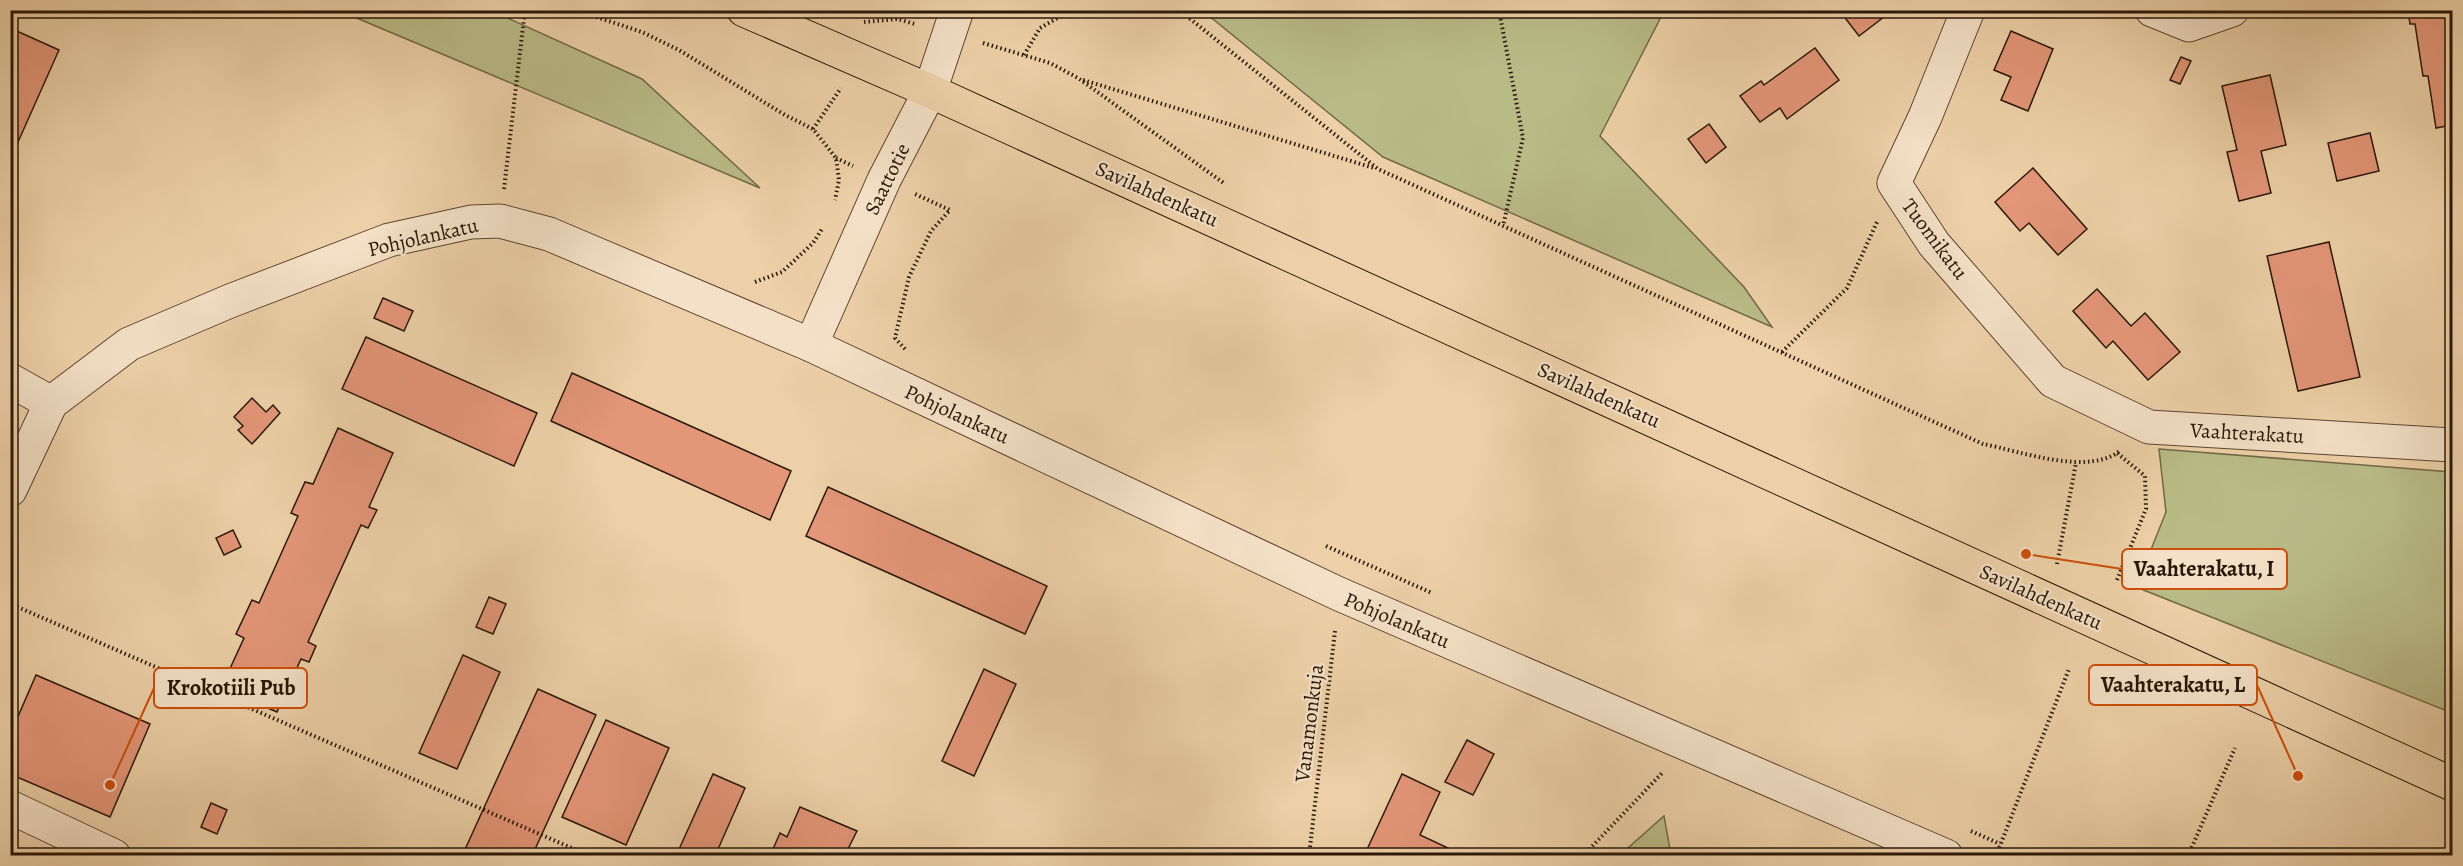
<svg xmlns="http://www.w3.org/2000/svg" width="2463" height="866" viewBox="0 0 2463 866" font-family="Alegreya,serif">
	<rect width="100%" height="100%" fill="#edd0a7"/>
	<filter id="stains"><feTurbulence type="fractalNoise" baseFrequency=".00333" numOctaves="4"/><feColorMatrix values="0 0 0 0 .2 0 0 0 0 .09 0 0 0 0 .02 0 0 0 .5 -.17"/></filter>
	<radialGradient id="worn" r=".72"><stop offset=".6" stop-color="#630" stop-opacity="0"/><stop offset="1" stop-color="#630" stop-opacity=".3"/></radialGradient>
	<g fill="#b9bb87" stroke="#726948" stroke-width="1.5">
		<path d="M340,11h152l150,68 118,109z"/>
		<path d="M1203,11h461l-64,125 144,151 28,40 -389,-170z"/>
		<path d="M2159,449l293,23v241l-316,-126 30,-75z"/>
		<path d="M1664,816l7,39h-51z"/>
	</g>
	<g fill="#e39678" stroke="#2a1708" stroke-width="1.5">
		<path d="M1839,10h54l-34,26z"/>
		<path d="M2408,10h44v115l-16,3 -8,-52h-5l-8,-52h-5z"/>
		<path d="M10,28l49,22 -49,110z"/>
		<path d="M2011,31l42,18 -25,62 -27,-11 10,-23 -17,-7z"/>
		<path d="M1815,48l24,32 -52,39 -7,-11 -20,14 -20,-26 21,-15 3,4z"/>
		<path d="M2181,57l10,4 -11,23 -10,-4z"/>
		<path d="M2270,75l16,70 -25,6 10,42 -32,8 -12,-49 10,-2 -15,-64z"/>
		<path d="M1709,124l17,23 -20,16 -18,-24z"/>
		<path d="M2370,133l9,38 -42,10 -9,-38z"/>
		<path d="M2033,168l54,61 -29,26 -29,-32 -9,8 -25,-29z"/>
		<path d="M2329,242l31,135 -62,14 -31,-135z"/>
		<path d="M2097,289l34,37 14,-13 35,39 -32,28 -35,-39 -7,7 -33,-37z"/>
		<path d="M383,298l30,13 -9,20 -30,-13z"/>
		<path d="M366,337l171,76 -23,53 -172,-77z"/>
		<path d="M572,373l219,98 -21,49 -219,-99z"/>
		<path d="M252,398l14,14 7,-7 7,8 -28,31 -14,-14 5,-4 -9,-9z"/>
		<path d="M338,428l55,25 -24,54 8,3 -9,18 -7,-3 -53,117 8,4 -7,16 -8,-3 -24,53 -56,-24 23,-50 -8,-4 16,-34 7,3 39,-87 -7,-3 14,-31 8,2z"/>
		<path d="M828,487l219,99 -22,48 -219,-98z"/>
		<path d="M233,530l8,17 -17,8 -8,-17z"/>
		<path d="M489,597l17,7 -13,30 -17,-7z"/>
		<path d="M463,655l37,17 -43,97 -38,-16z"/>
		<path d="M984,669l32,15 -42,92 -32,-15z"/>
		<path d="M36,675l114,49 -40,93 -100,-43v-39z"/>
		<path d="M538,689l58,26 -64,141h-70z"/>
		<path d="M606,720l63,28 -43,97 -64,-28z"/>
		<path d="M1467,740l27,14 -21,41 -28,-13z"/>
		<path d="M713,774l32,14 -30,68h-39z"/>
		<path d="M1402,774l38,18 -20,43 45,21h-101z"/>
		<path d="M211,803l16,7 -10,24 -16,-7z"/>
		<path d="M800,807l57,24 -9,18 8,4 -2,3h-84l10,-23 7,4z"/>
	</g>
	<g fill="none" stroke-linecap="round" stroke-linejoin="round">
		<g stroke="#5b4530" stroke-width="35">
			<g id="minor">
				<path d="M1968,10l-43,107 -31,66 40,61 119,137 96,46 303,18"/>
				<path d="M2152,10l37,15 43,-15"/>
				<path d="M811,345l73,-165 46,-89 27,-81"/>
				<path d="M10,380l41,23"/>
				<path d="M10,490l41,-87 78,-59 101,-43 159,-61 82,-18 29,-1 49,13 262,111 528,249 607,262"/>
				<path d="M10,807l104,49"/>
			</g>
		</g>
		<g stroke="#2a1708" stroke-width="35">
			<path id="major" d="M744,10l186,81 1522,693"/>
		</g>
		<g stroke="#2a1708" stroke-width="4" stroke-dasharray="1.5 3" stroke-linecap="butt">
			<path d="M575,10l67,22 37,18 106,65 28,14 23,29 3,22 -4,20"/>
			<path d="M1179,10l199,159 605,275c37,7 106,33 138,6"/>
			<path d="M1499,10l24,128 -20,88"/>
			<path d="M864,22l34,-3 17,5"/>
			<path d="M983,43l67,20 28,15 147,106"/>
			<path d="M1024,55l16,-27 32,-18"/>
			<path d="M1083,80l291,88"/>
			<path d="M813,129l28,-41"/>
			<path d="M836,158l17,8"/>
			<path d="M504,189l21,-179"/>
			<path d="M755,282l27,-10 31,-29 9,-14"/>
			<path d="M905,349l-10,-11 14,-61 22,-46 19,-21 -35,-16"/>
			<path d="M1782,352l65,-64 30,-66"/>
			<path d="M1326,546l106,47"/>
			<path d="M2057,564l19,-101"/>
			<path d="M2117,580l29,-71 -1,-33 -28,-23"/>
			<path d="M13,605l577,251"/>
			<path d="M1971,831l29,13"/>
			<path d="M1309,856l26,-225"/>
			<path d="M1583,856l80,-84"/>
			<path d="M1996,856l73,-187"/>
			<path d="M2188,856l47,-108"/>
		</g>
		<use href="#minor" stroke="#f3e0c6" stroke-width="33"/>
		<use href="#major" stroke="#edd0a7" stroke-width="33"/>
	</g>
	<g text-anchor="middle" stroke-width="4.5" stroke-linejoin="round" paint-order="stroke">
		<g font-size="21" fill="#2a1708" stroke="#f3e0c6">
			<text transform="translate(887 179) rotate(-64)" y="7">Saattotie</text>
			<text transform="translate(1157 194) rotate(24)" y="7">Savilahdenkatu</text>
			<text transform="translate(423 237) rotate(-13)" y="7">Pohjolankatu</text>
			<text transform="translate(1935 239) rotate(53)" y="7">Tuomikatu</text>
			<text transform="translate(1599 395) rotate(24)" y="7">Savilahdenkatu</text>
			<text transform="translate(957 414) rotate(25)" y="7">Pohjolankatu</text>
			<text transform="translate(2247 433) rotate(3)" y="7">Vaahterakatu</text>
			<text transform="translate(2041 597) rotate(24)" y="7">Savilahdenkatu</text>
			<text transform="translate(1397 620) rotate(23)" y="7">Pohjolankatu</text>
			<text transform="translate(1309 723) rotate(-83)" y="7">Vanamonkuja</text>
		</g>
	</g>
	<path fill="none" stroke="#cc4f0b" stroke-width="2" d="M2026 554L2122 569M2298 776L2257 685M110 785L154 688"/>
	<g fill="#cc4f0b" stroke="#f3e0c6" stroke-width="2">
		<circle cx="2026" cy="554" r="6"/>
		<circle cx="2298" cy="776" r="6"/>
		<circle cx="110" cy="785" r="6"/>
	</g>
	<g fill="#f3e0c6" stroke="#cc4f0b" stroke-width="2">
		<rect x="2122" y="549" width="165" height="40" rx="6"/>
		<rect x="2089" y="665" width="168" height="40" rx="6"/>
		<rect x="154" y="668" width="153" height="40" rx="6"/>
	</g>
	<g font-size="22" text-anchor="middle" font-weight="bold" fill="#2a1708">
		<text x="2204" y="576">Vaahterakatu, I</text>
		<text x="2173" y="692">Vaahterakatu, L</text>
		<text x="231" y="695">Krokotiili Pub</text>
	</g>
	<rect width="2463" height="866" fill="none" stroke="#edd0a7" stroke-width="36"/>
	<rect x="12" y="12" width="2439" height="842" fill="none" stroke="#2a1708" stroke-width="3"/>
	<rect x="18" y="18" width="2427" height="830" fill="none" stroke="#2a1708" stroke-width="1.5"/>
	<rect width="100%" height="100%" filter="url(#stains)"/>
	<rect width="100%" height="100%" fill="url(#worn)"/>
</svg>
